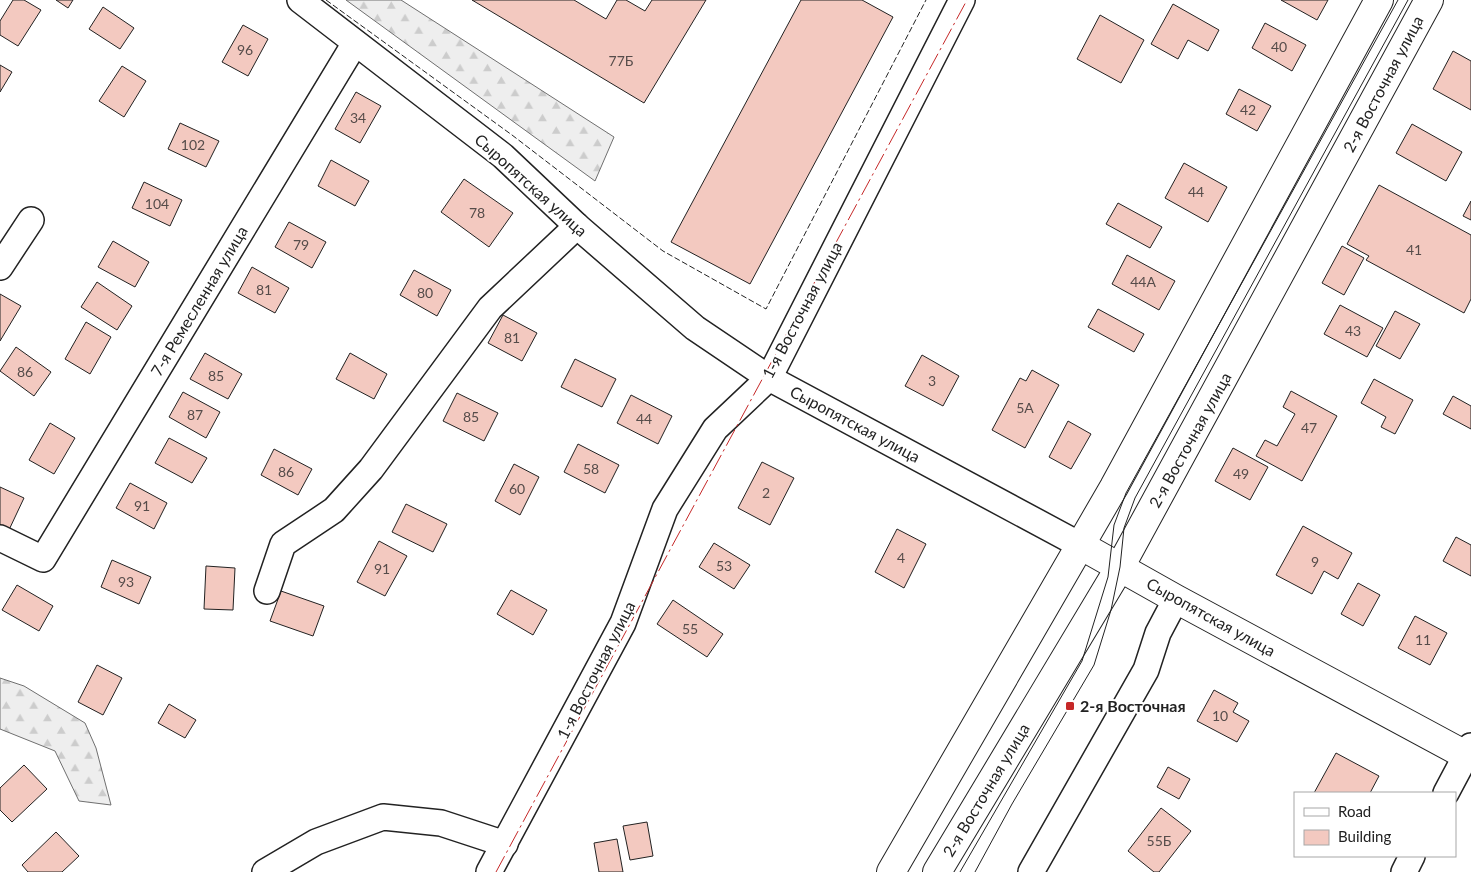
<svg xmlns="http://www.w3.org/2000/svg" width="1471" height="872" viewBox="0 0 1471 872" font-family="Lato,sans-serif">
	<defs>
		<pattern id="forest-firs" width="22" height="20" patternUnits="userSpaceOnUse" patternTransform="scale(1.25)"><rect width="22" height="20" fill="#eee"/><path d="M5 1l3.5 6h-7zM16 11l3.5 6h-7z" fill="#ccc"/></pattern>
	</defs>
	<rect width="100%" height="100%" fill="#fff"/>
	<g fill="url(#forest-firs)" stroke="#6f6f6f">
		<path d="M346,0h55l213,137 -19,44z"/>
		<path d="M0,678l24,8 61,37 11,25 15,57 -32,-4 -24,-50 -55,-22z"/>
	</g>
	<g fill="#f3c9c0" stroke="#222">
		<path d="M13,0h11l17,10 -23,36 -18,-11v-14z"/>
		<path d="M56,0h17l-5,8z"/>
		<path d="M472,0h102l32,19 11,-19h9l19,11 7,-11h54l-62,103z"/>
		<path d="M801,0h61l31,17 -143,267 -79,-42z"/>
		<path d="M1281,0h47l-11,20z"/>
		<path d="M1173,4l46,26 -11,21 -20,-11 -10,19 -27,-15z"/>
		<path d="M103,7l31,21 -14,21 -31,-20z"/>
		<path d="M1100,15l44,25 -23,43 -44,-24z"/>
		<path d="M1265,23l41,22 -14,26 -40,-23z"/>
		<path d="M243,25l25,14 -20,37 -26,-14z"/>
		<path d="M1453,51l18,10v49l-38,-21z"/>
		<path d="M0,65l12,7 -12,20z"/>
		<path d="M122,66l24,15 -22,36 -25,-16z"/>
		<path d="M1239,89l32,17 -14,25 -31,-17z"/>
		<path d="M356,92l25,14 -21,37 -25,-14z"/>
		<path d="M180,123l39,18 -13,26 -38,-18z"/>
		<path d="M1412,124l50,28 -16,29 -50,-28z"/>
		<path d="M331,160l38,21 -14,25 -37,-20z"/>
		<path d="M1184,163l43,24 -19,35 -43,-24z"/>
		<path d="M464,179l49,34 -24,34 -48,-35z"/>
		<path d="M144,182l38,18 -12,26 -38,-18z"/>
		<path d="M1379,185l92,50v64l-7,14 -98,-53 3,-4 -22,-12z"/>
		<path d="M1471,201v19l-8,-4z"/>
		<path d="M1118,203l44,24 -12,21 -44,-24z"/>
		<path d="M289,222l37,20 -14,26 -37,-21z"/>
		<path d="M113,241l36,21 -14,25 -37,-20z"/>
		<path d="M1342,246l22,12 -20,37 -22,-12z"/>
		<path d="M1127,255l48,26 -16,29 -47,-26z"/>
		<path d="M252,267l37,21 -14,25 -37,-20z"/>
		<path d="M414,270l37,20 -14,26 -37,-21z"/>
		<path d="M97,282l35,24 -15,24 -36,-23z"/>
		<path d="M0,294l21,12 -21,35z"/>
		<path d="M1340,305l43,23 -16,29 -43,-23z"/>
		<path d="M1098,309l46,25 -10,18 -46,-25z"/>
		<path d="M1395,311l25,13 -20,35 -24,-13z"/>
		<path d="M503,315l34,18 -15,28 -34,-18z"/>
		<path d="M86,322l25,15 -21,37 -25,-15z"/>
		<path d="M16,347l35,25 -17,24 -34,-25z"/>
		<path d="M205,353l37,21 -14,25 -38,-20z"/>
		<path d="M350,353l37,21 -13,25 -38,-20z"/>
		<path d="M922,355l37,21 -16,30 -38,-20z"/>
		<path d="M575,359l41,20 -14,28 -41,-20z"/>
		<path d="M1032,370l27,15 -34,63 -33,-18 28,-52 6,3z"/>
		<path d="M1374,379l39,21 -18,34 -14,-7 5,-10 -25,-14z"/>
		<path d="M1291,391l46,25 -35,65 -46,-25 9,-16 12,6 18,-32 -12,-7z"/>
		<path d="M183,392l37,20 -14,26 -37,-21z"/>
		<path d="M457,393l41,20 -14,28 -41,-20z"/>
		<path d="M631,395l41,21 -14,28 -41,-21z"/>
		<path d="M1453,396l18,10v23l-28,-15z"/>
		<path d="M1068,421l23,13 -20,35 -22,-12z"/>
		<path d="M50,423l25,15 -21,36 -25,-14z"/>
		<path d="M169,438l38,20 -15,25 -37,-20z"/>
		<path d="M578,444l41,21 -14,28 -41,-21z"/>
		<path d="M1233,448l35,19 -18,33 -35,-19z"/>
		<path d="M274,449l38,20 -14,26 -37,-20z"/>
		<path d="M762,462l32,16 -24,47 -32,-17z"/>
		<path d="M514,464l25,13 -19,38 -25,-14z"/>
		<path d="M130,483l37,20 -13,26 -38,-21z"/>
		<path d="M0,487l24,11 -16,34 -8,-3z"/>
		<path d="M406,504l41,20 -14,28 -41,-20z"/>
		<path d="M1303,526l49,27 -14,26 -14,-8 -12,23 -36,-19z"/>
		<path d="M897,529l29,15 -22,44 -29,-16z"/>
		<path d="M1456,537l15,8v31l-28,-15z"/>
		<path d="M379,541l28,15 -22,40 -28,-14z"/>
		<path d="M714,543l36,22 -16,24 -35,-22z"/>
		<path d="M112,560l39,17 -12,27 -38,-17z"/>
		<path d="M206,566l29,2 -2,42 -29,-1z"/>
		<path d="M1358,583l22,12 -17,31 -22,-12z"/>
		<path d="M17,585l36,21 -14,25 -37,-21z"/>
		<path d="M511,590l36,20 -14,25 -36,-21z"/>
		<path d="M281,591l43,15 -11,30 -43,-15z"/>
		<path d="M673,600l50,34 -16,23 -50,-33z"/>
		<path d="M1415,616l32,17 -17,32 -32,-17z"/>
		<path d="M97,665l25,13 -19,37 -25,-13z"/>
		<path d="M1214,690l24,13 -5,9 16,9 -12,21 -40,-21z"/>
		<path d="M169,704l27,16 -11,18 -27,-15z"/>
		<path d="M1336,753l43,23 -9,17h-56z"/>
		<path d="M24,765l23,24 -35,33 -12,-12v-22z"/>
		<path d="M1168,767l22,12 -11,20 -22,-12z"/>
		<path d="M1161,808l30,23 -32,41h-5l-26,-21z"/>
		<path d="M647,822l6,34 -23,4 -7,-34z"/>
		<path d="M56,832l23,24 -17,16h-34l-6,-7z"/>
		<path d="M617,839l6,33h-24l-5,-29z"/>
	</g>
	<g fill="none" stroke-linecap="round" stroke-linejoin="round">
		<g stroke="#222" stroke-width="28">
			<g id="street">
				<path d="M300,0l203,156 74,70 118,102 74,50 311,167"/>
				<path d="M0,267l31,-47"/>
				<path d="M0,538l43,21 312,-516"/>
				<path d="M267,591l16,-47 51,-34 37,-41 119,-161 87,-82"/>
				<path d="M1446,793l25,-47"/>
				<path d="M265,872l51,-30 67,-25 58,6 64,21"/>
				<path d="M489,872l134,-249 42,-114 50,-80 54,-51 193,-378"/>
				<path d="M1031,872l115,-202 12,-37 18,-34"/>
				<path d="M1404,872l8,-16"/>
			</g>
		</g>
		<g stroke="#222" stroke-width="30">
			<g id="secondary">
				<path d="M1080,545l96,54 295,159"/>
				<path d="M891,872l223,-385 265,-487"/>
				<path d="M937,872l183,-305 309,-567"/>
			</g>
		</g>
		<use href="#street" stroke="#fff" stroke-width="25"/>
		<use href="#secondary" stroke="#fff" stroke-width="28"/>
		<g stroke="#222" stroke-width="1">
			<path d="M960,872l122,-211 26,-84 6,-52 12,-32 272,-493"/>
			<path d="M975,872l37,-68 82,-139 17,-55 9,-43 4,-39 11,-30 273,-498"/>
		</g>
		<path stroke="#222" stroke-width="1" stroke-dasharray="6 2.5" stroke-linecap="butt" d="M326,0l186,135 151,116 103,58 160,-309"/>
		<path stroke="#c62828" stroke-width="1" stroke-dasharray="18 4 2.5 4" stroke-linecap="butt" d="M496,872l471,-872"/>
	</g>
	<rect fill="#c62828" stroke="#fff" stroke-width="2" x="1065" y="701" width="10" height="10" rx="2.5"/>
	<g text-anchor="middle" stroke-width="4" stroke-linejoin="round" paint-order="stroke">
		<g font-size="14" fill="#564c4a">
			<text x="1279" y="52">40</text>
			<text x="245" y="55">96</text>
			<text x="621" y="66">77Б</text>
			<text x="1248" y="115">42</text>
			<text x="358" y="123">34</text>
			<text x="193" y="150">102</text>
			<text x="1196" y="197">44</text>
			<text x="157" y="209">104</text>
			<text x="477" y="218">78</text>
			<text x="301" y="250">79</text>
			<text x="1414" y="255">41</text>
			<text x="1143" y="287">44А</text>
			<text x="264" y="295">81</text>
			<text x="425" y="298">80</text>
			<text x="1353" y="336">43</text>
			<text x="512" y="343">81</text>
			<text x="25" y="377">86</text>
			<text x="216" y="381">85</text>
			<text x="932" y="386">3</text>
			<text x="1025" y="413">5А</text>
			<text x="195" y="420">87</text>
			<text x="471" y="422">85</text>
			<text x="644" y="424">44</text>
			<text x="1309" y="433">47</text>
			<text x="591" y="474">58</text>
			<text x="286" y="477">86</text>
			<text x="1241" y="479">49</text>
			<text x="517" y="494">60</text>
			<text x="766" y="498">2</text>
			<text x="142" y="511">91</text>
			<text x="901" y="563">4</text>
			<text x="1315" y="567">9</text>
			<text x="724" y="571">53</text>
			<text x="382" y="574">91</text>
			<text x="126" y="587">93</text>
			<text x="690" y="634">55</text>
			<text x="1423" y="645">11</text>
			<text x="1220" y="721">10</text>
			<text x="1159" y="846">55Б</text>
		</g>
		<g font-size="16" fill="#222" stroke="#fff">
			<text transform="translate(1383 84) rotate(-62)" y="6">2-я Восточная улица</text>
			<text transform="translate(531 185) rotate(42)" y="6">Сыропятская улица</text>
			<text transform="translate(199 301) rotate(-59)" y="6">7-я Ремесленная улица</text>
			<text transform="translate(802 310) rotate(-62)" y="6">1-я Восточная улица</text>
			<text transform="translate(855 424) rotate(28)" y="6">Сыропятская улица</text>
			<text transform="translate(1190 440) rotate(-61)" y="6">2-я Восточная улица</text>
			<text transform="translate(1211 617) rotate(29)" y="6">Сыропятская улица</text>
			<text transform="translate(596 670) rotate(-63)" y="6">1-я Восточная улица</text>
			<text transform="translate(986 790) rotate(-59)" y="6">2-я Восточная улица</text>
		</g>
		<g font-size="16" font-weight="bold" fill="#222" stroke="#fff" text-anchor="start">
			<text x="1080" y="712">2-я Восточная</text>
		</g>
	</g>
	<rect x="1294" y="792" width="162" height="65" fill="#ffffff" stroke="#a7a7a7"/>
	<rect x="1304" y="808" width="25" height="8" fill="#ffffff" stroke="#a7a7a7"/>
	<text x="1338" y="817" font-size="15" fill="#222222">Road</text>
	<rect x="1304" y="830" width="25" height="15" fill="#f3c9c0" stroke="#a7a7a7"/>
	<text x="1338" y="842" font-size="15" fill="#222222">Building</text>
</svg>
